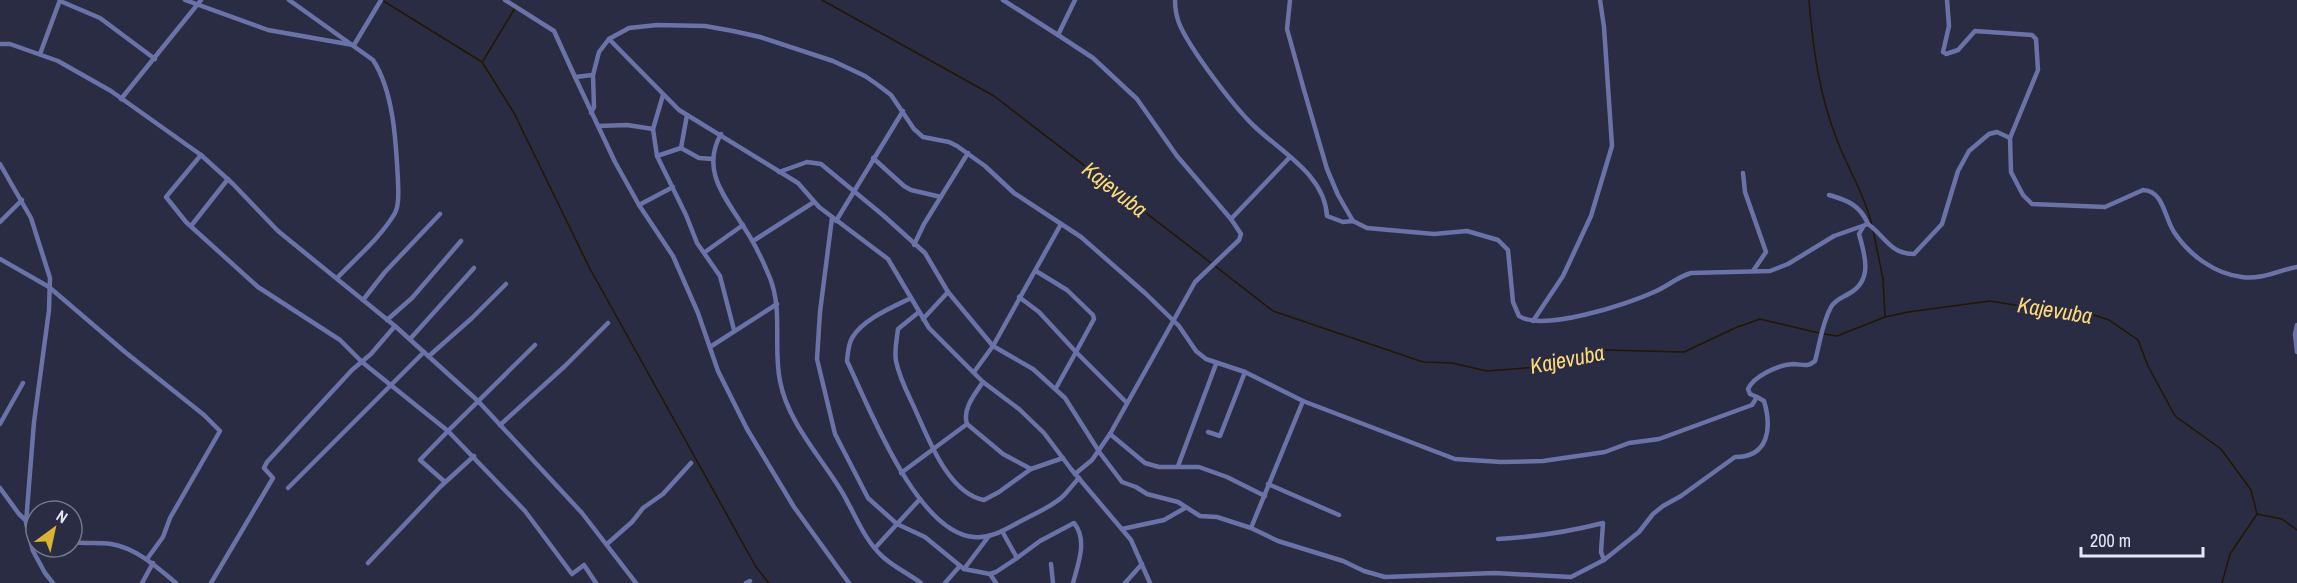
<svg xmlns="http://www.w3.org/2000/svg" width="2297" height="583" viewBox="0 0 2297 583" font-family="'Archivo Narrow',sans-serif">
	<rect width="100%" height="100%" fill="#292c42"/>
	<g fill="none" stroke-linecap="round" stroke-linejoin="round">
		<g stroke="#221700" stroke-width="1.5">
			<path d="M382,0l100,62 32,51 75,154 167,300 13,16"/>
			<path d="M822,0l172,96 217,167"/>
			<path d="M1809,0c4,49 10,94 28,140 11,29 28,55 35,85"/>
			<path d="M483,61l32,-53"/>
			<path d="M1873,230l10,49 2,38"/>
			<path d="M1215,266l58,45 150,51 29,1 35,8 64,-5 53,-16 80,2 51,-24 25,-9 59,14"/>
			<path d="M1824,334l13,2 48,-19 23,-5 82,-11 43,7 46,2 30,10 29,20 10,26 27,50 46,33 30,41 6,24 -27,40 -8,29"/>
			<path d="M2257,514l25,5 15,11"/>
		</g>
		<g stroke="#6a72a7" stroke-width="4.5">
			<path d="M185,0l83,30 85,15"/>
			<path d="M289,0l84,60c21,32 23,83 25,121 0,9 2,23 -3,32 -14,24 -39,45 -58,65"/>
			<path d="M505,0l49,31 21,46"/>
			<path d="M1003,0l55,35 17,-35"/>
			<path d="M1175,0c0,8 1,15 4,23 10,25 55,84 75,103 27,26 71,49 73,90l16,6 10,-1 14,7 67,6 33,-3 31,9 10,10 5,52 6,14c24,16 109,-12 135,-24 13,-5 23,-15 37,-19l79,-2 18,-7 46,-28 34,-12c17,12 22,30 46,30l28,-30 16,-53 11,-20 20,-17 8,-2 13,6"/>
			<path d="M1290,0l-3,29 17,61 23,79 11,26 15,26"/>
			<path d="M1947,0l2,26 -6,26 3,2 12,-4 17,-19 57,4 4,4 2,31 -28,68 1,34 12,23 9,9 73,3 38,-17c21,1 21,27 31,42 15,23 41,42 68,45 19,3 37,-7 55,-10"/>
			<path d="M60,1l40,17 55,41"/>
			<path d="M1058,35l35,23 44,41 40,57 54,63"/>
			<path d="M609,39l70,71 119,73 21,24 69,52 41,69 54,54 36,27 25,24 27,36 60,71 19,43"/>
			<path d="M0,44h10l48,17 53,30 90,64 32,29 45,47 117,95 83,75 104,112 54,70"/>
			<path d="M354,45l27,-45"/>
			<path d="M40,54l20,-54"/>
			<path d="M663,95l-10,34 4,27 29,59 11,28 23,33 14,54"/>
			<path d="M121,99l80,-99"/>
			<path d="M591,113l3,-6 -1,-32"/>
			<path d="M687,115l-6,33 18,10 14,1"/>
			<path d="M598,126l29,-1 26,4"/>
			<path d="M721,134c-21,37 5,64 24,95 10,15 18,32 25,49 13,33 3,69 10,103 8,42 41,76 62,111 13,22 22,48 41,65 11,10 26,17 38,26"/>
			<path d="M201,155l-35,42 20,25 72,65 82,53 22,22 86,69 -28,29 25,22"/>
			<path d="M657,156l24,-8"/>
			<path d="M873,158l31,28 7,4 30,7"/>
			<path d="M0,164l31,54 19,60 -1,32 -15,112 -8,101 7,28 12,22 8,10"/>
			<path d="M779,172l28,-10 14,2 63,52 41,37 23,39 45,54 40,23 32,29 35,55 22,29 14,5 11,7 31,8 22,14 17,1 34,11 27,13 65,20 21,10 21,6 110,-4 76,4 33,-17 35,-28 14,-18 10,-8 18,-10 54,-39c34,0 37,-29 29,-56l-7,-4"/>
			<path d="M1743,173l2,19 21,60 -13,19"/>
			<path d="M1829,195c18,5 31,10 39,29"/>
			<path d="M639,205l34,-18"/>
			<path d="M832,218l-12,94 -3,47 18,75 33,64 29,26 28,13 39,32 26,5 6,-2 21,-14 -15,-27"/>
			<path d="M836,221l67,-110"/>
			<path d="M0,222l22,-22"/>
			<path d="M191,226l37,-47"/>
			<path d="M753,241l61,-39"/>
			<path d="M914,245l10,-21 44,-71"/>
			<path d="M705,252l38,-27"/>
			<path d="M0,259l49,28 76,65 79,63 16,16 -50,87 -7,19 -16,22"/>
			<path d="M1036,271l31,19 26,25 1,4 -18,33 50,50"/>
			<path d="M1019,297l20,15 37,40 -20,36"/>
			<path d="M911,298c-18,9 -48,21 -59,40 -4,7 -4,15 -5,23 22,46 70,172 127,176 17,2 32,-8 47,-16 13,-7 28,-13 40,-23 6,-5 12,-14 18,-20"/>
			<path d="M363,300l22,-28 55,-58"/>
			<path d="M919,312l-21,17c-1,10 -4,21 -2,32 4,20 14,36 22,55 12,27 32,78 66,84l15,-8 32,-23 32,-11"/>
			<path d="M923,319l25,-27"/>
			<path d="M387,320l25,-22 49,-57"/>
			<path d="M1533,321l30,-45 28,-60 21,-70 -8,-119 -4,-27"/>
			<path d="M2297,325l-2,9 2,18"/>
			<path d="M410,339l64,-71"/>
			<path d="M535,345l-87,86 77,80 47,63 12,-9 12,18"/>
			<path d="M710,347l67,-43"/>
			<path d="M429,356l43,-38 34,-34"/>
			<path d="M974,372l19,-26 68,-122"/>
			<path d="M983,382c-8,12 -21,27 -16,42l36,30 28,15"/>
			<path d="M0,424l23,-41"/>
			<path d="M500,425l65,-59 43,-43"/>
			<path d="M1208,432l12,4 25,-64"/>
			<path d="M1110,434l35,29 14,4h40l28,10 38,19"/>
			<path d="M1178,466l38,-102"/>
			<path d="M901,473l66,-49"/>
			<path d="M1075,474l17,-14 18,-26 85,-152 44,-42 2,-6 -10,-15 59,-62"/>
			<path d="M1268,484l71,31"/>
			<path d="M0,488l19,26 17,16"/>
			<path d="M288,488l136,-136"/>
			<path d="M1251,528l52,-127"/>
			<path d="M1122,529l42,-9 21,-12"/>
			<path d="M1498,539c36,-2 70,-7 105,-16l-2,29 3,8"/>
			<path d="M72,542c13,2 26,0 39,2 25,4 46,23 65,39"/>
			<path d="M607,544l25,-22 11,-14 20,-14 28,-31"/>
			<path d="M875,548l45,-49"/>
			<path d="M1017,558l23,-17 34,-18c14,17 4,41 -1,60"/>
			<path d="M368,563l72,-76 34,-31"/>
			<path d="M1051,564l2,19"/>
			<path d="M964,569l25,-33"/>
			<path d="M990,574l6,9"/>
			<path d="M142,583l11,-20"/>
			<path d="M211,583l62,-105 -9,-10 3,-6 85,-92 19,-16 24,-28"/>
			<path d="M746,583l4,-2"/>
			<path d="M849,583l-55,-76 -47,-78 -29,-58 -20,-58 -25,-57 -34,-51 -24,-43 -40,-85 18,-2 6,-23 10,-13 20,-11 28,-3 48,1 28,5 27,6 73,24 32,15 13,9 13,10 23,34 9,8 26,5 8,4 28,20 29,27 67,44 64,56 34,33 17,25 10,8 39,13 58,29 152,58 46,3 42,-1 62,-9 24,-9 30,-4 93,-34 5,-8 -7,-3 -2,-5c6,-13 30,-24 45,-25 9,0 14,4 22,-3 5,-18 7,-38 16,-54 5,-8 11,-9 19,-14 23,-13 15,-38 9,-59l4,-7"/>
			<path d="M945,583l14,-16"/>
			<path d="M1125,583l17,-19"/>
		</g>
	</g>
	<g text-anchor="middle" stroke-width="4.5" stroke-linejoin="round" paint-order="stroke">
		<g font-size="22" font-style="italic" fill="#fed978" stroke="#292c42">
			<text transform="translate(1115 189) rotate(38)" y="8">Kajevuba</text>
			<text transform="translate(2055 310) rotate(9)" y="8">Kajevuba</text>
			<text transform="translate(1567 359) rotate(-11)" y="8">Kajevuba</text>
		</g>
	</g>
	<g transform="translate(54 529) rotate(33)"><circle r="28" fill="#292c42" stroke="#74778a" stroke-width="1.5"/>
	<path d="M0-4.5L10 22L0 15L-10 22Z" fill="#dcb233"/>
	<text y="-9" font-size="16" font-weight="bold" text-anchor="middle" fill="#e4e7f5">N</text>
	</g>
	<path d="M2081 547v9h122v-9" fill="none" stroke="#e4e7f5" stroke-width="3"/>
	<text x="2090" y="547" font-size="18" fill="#e4e7f5" stroke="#292c42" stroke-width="4.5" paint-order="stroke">200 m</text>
</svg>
